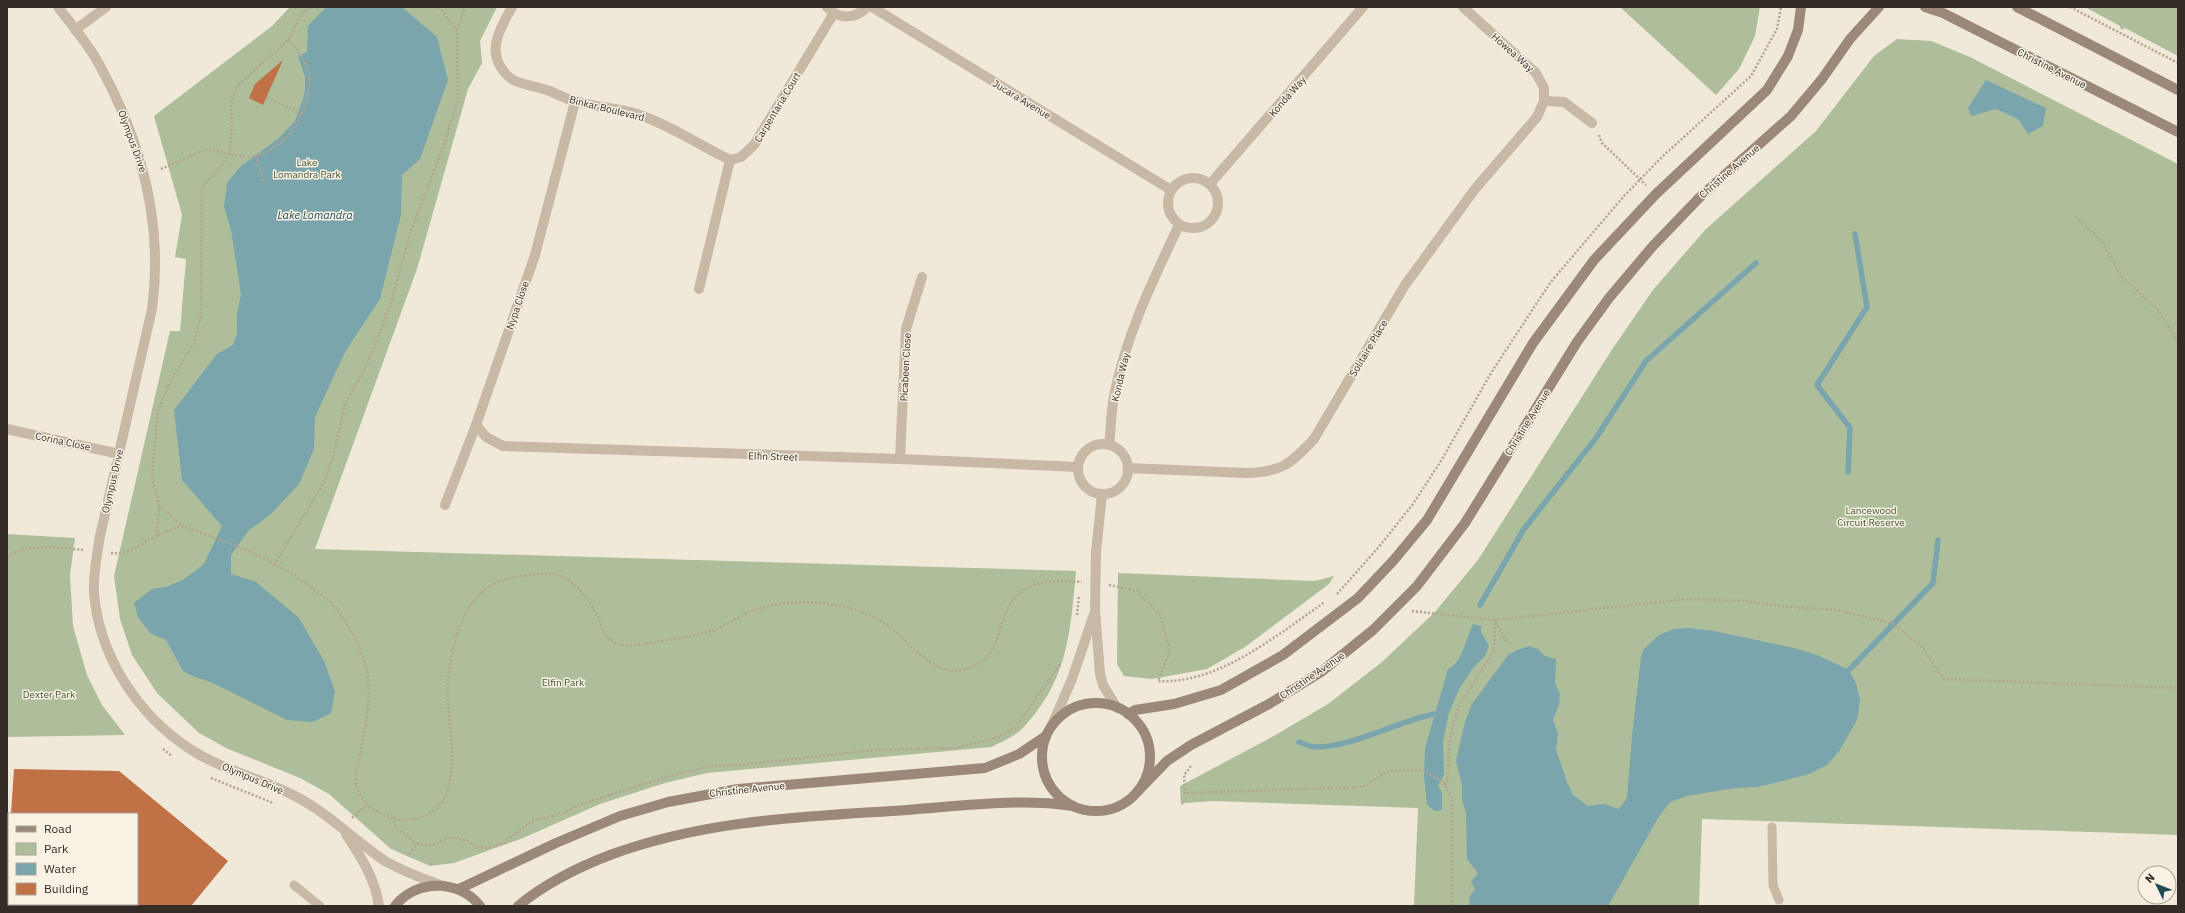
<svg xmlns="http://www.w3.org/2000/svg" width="2185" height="913" viewBox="0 0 2185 913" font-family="'IBM Plex Sans',sans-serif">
	<rect width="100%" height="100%" fill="#f0e8d9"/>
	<g fill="#aebe9a">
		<path d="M290,7h207l-17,34 2,22 -14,26 -51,180 -102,280 761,22c-6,64 -8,110 -55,159 -7,7 -20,12 -29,17l-285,26 -42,10 -65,21 -77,34 -69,25 -24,3 -39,-17 -62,-55 -29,-16 -74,-30 -27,-15 -42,-40 -25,-38 -12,-36 -6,-43 56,-245h10l6,-72 -11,-2 7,-42 -28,-99 118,-90z"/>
		<path d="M1620,7h140l-5,29 -16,33 -23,26z"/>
		<path d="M2085,7h93v49l-53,-28 -4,2 -1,-4z"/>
		<path d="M1897,39l34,2 39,16 208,107v671l-476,-16 -3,87h-285l4,-98 -205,-7 -28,2 -4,2 -1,-19 92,-49 56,-33 54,-42 52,-49 44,-53 135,-212 40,-58 52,-60 111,-99 58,-75z"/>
		<path d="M7,534l68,4 -5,37 3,51 14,49 15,30 23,30 -118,2z"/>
		<path d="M1118,573l197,8 19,-5 -5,8 -84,63 -38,22 -55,10 -28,-3 -7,-12z"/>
	</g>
	<g fill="#7aa5ac">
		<path d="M326,7h76l35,30 11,43 -28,79 -18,16 -1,40 -21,84 -35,53 -30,65 -1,32 -15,35 -29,31 -21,15 -18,25v19l25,8 43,36 25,43 11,30 -4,22 -18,9 -26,-2 -74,-37 -23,-8 -7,-4 -17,-31 -16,-7 -12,-16 -4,-14 18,-14 14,-2 17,-7 21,-16 18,-38 -40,-46 -8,-70 43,-56 16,-9 4,-12v-19l4,-19 -10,-65 -7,-23 3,-24 13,-16 39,-29 16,-17 8,-22 2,-9v-13l-7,-21 9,-4 1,-26z"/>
		<path d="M1986,80l60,28 -3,18 -15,8 -10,-15 -22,-10 -25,7 -3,-8z"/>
		<path d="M1473,624l8,2v6l8,14 -4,10 -12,12 -14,21 -10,24 -6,28 1,34 -6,11 4,6v18l-7,1 -8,-6 -3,-29 1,-28 23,-79c15,-7 18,-31 25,-45z"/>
		<path d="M1689,628l25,3 80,17 23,7 32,15 7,13 4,17 -3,20 -17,30 -13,15 -18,9 -51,13 -23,1 -48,8 -17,6 -12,16 -50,88h-139l1,-10 5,-7 -4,-7 7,-9 -11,-14 -1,-46 -4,-13v-15l-6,-24 9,-39 7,-18 36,-49 9,-5 12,-4 9,3 7,7 11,3 -1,24 5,11 -1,11 -6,15 5,14 -2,15 11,33 6,13 15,11 16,-2 15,5 8,-11 5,-62 9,-79 3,-8 15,-14 15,-6z"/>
	</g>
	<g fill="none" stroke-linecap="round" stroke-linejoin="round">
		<g stroke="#7aa5ac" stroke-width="5.5">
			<path d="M1848,472l2,-44 -33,-43 50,-78 -12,-73"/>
			<path d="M1480,605l44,-76 72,-91 50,-77 110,-98"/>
			<path d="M1849,670l84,-87 5,-43"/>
			<path d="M1299,742c5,2 10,4 15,5 37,1 82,-25 120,-33"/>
		</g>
	</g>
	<g fill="#c17146">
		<path d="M283,60l-20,45 -14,-7 6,-14z"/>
		<path d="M14,769l105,2 109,90 -37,45h-54v-92h-126z"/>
	</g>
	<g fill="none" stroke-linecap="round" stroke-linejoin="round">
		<g stroke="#b3a390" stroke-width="2.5" stroke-dasharray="2 2" stroke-linecap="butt">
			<path d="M2070,7l108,56"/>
			<path d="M457,30l8,-23"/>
			<path d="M288,40c10,11 19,20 21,36 4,31 -23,76 -56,80 -8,2 -17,-1 -24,-2l3,-27 -1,-24 7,-18 50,-45 1,-1 12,-24 9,-8"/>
			<path d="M267,98l36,16"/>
			<path d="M1599,135l3,8 44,42"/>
			<path d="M256,156l8,26"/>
			<path d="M161,169l46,-20 22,5 -11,16 -16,17 -1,128 -7,29 -20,30 -16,36 -6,66 7,29 23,21"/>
			<path d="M2076,217l26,25 20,35 36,33 20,31"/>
			<path d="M157,536l2,-30"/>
			<path d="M111,553c19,2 31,-11 47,-18 8,-3 16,-6 24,-9 46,16 94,33 133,64 7,6 15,11 21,18 14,20 29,45 32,70 3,21 -4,56 -8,77 -1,9 -5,19 -4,28 3,22 26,34 46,37 3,0 11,-1 14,-2 57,-10 28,-98 32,-137 3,-36 15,-87 53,-100 13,-5 42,-9 56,-6 16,3 32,24 39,38 4,8 6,18 12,25 7,8 17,8 26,7 23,-3 47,-7 70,-12 18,-4 34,-17 51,-23 29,-11 68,-9 98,-1 15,4 31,13 43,23 20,17 41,46 71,37 39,-11 27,-57 54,-77 16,-13 42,-11 61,-10"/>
			<path d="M7,557c22,-15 53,-9 77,-7"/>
			<path d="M274,565l50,-83 9,-24 12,-54 23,-41 23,-60 19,-69 34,-89 14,-47 -1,-67 -18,-24"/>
			<path d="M1109,585l28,6 23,24 10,35 -12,31c60,4 120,-47 167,-79"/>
			<path d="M1337,594l41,-46 35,-44 28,-43 50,-88 59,-90 74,-87 39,-40 88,-80 26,-47 4,-22"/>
			<path d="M1412,611l83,9 192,-21 57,2 45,6 50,3 55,14 29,24 20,31 235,9"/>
			<path d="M1077,615l2,-19"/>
			<path d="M1496,622l11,21"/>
			<path d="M163,749l9,7"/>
			<path d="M1191,766l-7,9 1,18 178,-6 25,-16 35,-1 20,12 9,16v108"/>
			<path d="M211,778l62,25"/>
			<path d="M1445,785l3,-6 1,-32 3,-19 7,-22 35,-56 1,-30"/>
			<path d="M393,817l4,12 20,15 -9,12"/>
			<path d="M352,818l15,-13"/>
			<path d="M417,844l15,1 18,-8 18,4 7,6 11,1 18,-5 27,-22 33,-8 12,-7 90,-29 43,-11 31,-1 134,-15 81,-2 41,-10 19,-10 46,-65"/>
		</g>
		<g stroke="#c8b9a6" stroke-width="9">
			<path d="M1772,827l1,58 6,15"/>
			<path d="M294,885l26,21"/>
		</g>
		<g stroke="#c8b9a6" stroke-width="10">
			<path d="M58,7c14,18 30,37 41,57 42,76 65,158 53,245l-52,227c-3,18 -7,38 -6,57 5,63 44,122 96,156 32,21 71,29 105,47 33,17 59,44 90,65 17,10 37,17 55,24"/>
			<path d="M512,7c-9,17 -23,38 -13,57 11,22 27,19 48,26 9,3 18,9 28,11 20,6 42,7 62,13 33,11 62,31 93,46"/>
			<path d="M827,7c11,13 29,12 40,0"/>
			<path d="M872,7l299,183"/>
			<path d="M1463,7l73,66 8,15v13l20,1 28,21"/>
			<path d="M75,30l31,-23"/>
			<circle cx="1193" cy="203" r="25"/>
			<path d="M1210,184l153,-177"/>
			<path d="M699,289l31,-129 11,-3 13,-12 80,-132"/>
			<path d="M476,425l10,12 17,9 397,13 178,8"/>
			<path d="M7,429l112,25"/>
			<circle cx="1103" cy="469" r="25"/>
			<path d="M1109,445c2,-16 2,-33 5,-49 12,-61 39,-116 65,-171"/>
			<path d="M900,459l6,-130 16,-52"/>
			<path d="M1128,468l118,5c35,-1 44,-8 68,-34l91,-154 70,-96 62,-72 7,-16"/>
			<path d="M1102,494l-6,58 -1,58 5,64 3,11 14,23"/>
			<path d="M445,505l31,-80 59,-170 40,-153"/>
			<path d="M1052,725l20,-46 22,-65"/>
			<path d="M346,834c15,23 29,44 33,72"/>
		</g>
		<g stroke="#9b8878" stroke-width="10">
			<path d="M1925,7l18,6 235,119"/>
			<path d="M2017,7l161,83"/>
			<circle cx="1096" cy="757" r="54"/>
			<path d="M1128,714l7,-4 39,-6 47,-14 62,-35 75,-57 35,-37 34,-41 106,-177 61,-83 62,-66 111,-104 21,-34 10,-26 3,-23"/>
			<path d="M1138,791l29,-30 24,-16 78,-41 52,-32 52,-42 44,-44 48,-63 112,-181 32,-44 43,-51 48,-50 91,-81 31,-37 28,-40 29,-32"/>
			<path d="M459,889l97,-46 64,-27 48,-14 70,-13 247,-21 34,-14 27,-18"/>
			<path d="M395,906c21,-27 64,-27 85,0"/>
			<path d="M518,906c28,-23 58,-38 92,-51 98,-36 194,-38 297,-45 55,-4 111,-12 166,-4"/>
		</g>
	</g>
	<g text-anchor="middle" stroke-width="3" stroke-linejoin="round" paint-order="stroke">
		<g font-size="10" fill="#342c27" stroke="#f8f2e5">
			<text transform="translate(1513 52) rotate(42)" y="4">Howea Way</text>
			<text transform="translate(2052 68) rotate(27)" y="4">Christine Avenue</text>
			<text transform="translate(1287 96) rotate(-49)" y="4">Konda Way</text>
			<text transform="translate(1022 99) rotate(31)" y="4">Jucara Avenue</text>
			<text transform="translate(777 107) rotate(-59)" y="4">Carpentaria Court</text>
			<text transform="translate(607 108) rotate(14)" y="4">Binkar Boulevard</text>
			<text transform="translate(133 141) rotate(70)" y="4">Olympus Drive</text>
			<text transform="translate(1729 171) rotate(-41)" y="4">Christine Avenue</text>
			<text transform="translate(517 305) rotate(-71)" y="4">Nypa Close</text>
			<text transform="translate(1368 348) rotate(-59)" y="4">Solitaire Place</text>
			<text transform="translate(905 367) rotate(-87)" y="4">Picabeen Close</text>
			<text transform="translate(1120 377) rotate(-77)" y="4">Konda Way</text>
			<text transform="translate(1527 422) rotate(-58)" y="4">Christine Avenue</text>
			<text transform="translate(63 441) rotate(12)" y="4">Corina Close</text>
			<text transform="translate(773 456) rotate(2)" y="4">Elfin Street</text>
			<text transform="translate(112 481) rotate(-77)" y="4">Olympus Drive</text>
			<text transform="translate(1312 675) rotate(-34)" y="4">Christine Avenue</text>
			<text transform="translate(253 778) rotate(23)" y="4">Olympus Drive</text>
			<text transform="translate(747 789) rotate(-6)" y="4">Christine Avenue</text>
		</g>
		<g font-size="10" fill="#3f512b" stroke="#f8f2e5">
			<text x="307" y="166">Lake<tspan x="307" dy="12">Lomandra Park</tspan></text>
			<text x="1871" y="514">Lancewood<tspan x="1871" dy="12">Circuit Reserve</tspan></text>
			<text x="563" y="686">Elfin Park</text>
			<text x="49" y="698">Dexter Park</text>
		</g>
		<g font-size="11" font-style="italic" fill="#1e4a54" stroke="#f8f2e5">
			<text x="315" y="219">Lake Lomandra</text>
		</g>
	</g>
	<rect width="2185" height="913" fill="none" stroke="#342c27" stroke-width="16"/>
	<rect x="8" y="813" width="130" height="92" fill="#f8f2e5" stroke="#aaa399"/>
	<rect x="16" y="826" width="20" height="6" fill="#9b8878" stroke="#aaa399"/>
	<text x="44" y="833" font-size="12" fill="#342c27">Road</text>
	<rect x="16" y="843" width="20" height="12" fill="#aebe9a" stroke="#aaa399"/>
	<text x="44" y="853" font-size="12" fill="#342c27">Park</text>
	<rect x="16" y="863" width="20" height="12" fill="#7aa5ac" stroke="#aaa399"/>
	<text x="44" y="873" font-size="12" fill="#342c27">Water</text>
	<rect x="16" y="883" width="20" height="12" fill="#c17146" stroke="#aaa399"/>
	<text x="44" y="893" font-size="12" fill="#342c27">Building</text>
	<g transform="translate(2157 885) rotate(313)"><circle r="19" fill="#f8f2e5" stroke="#aaa399"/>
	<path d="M0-3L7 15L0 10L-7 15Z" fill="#1e4a54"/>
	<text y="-6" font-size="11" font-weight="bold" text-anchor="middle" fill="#342c27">N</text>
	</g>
</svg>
